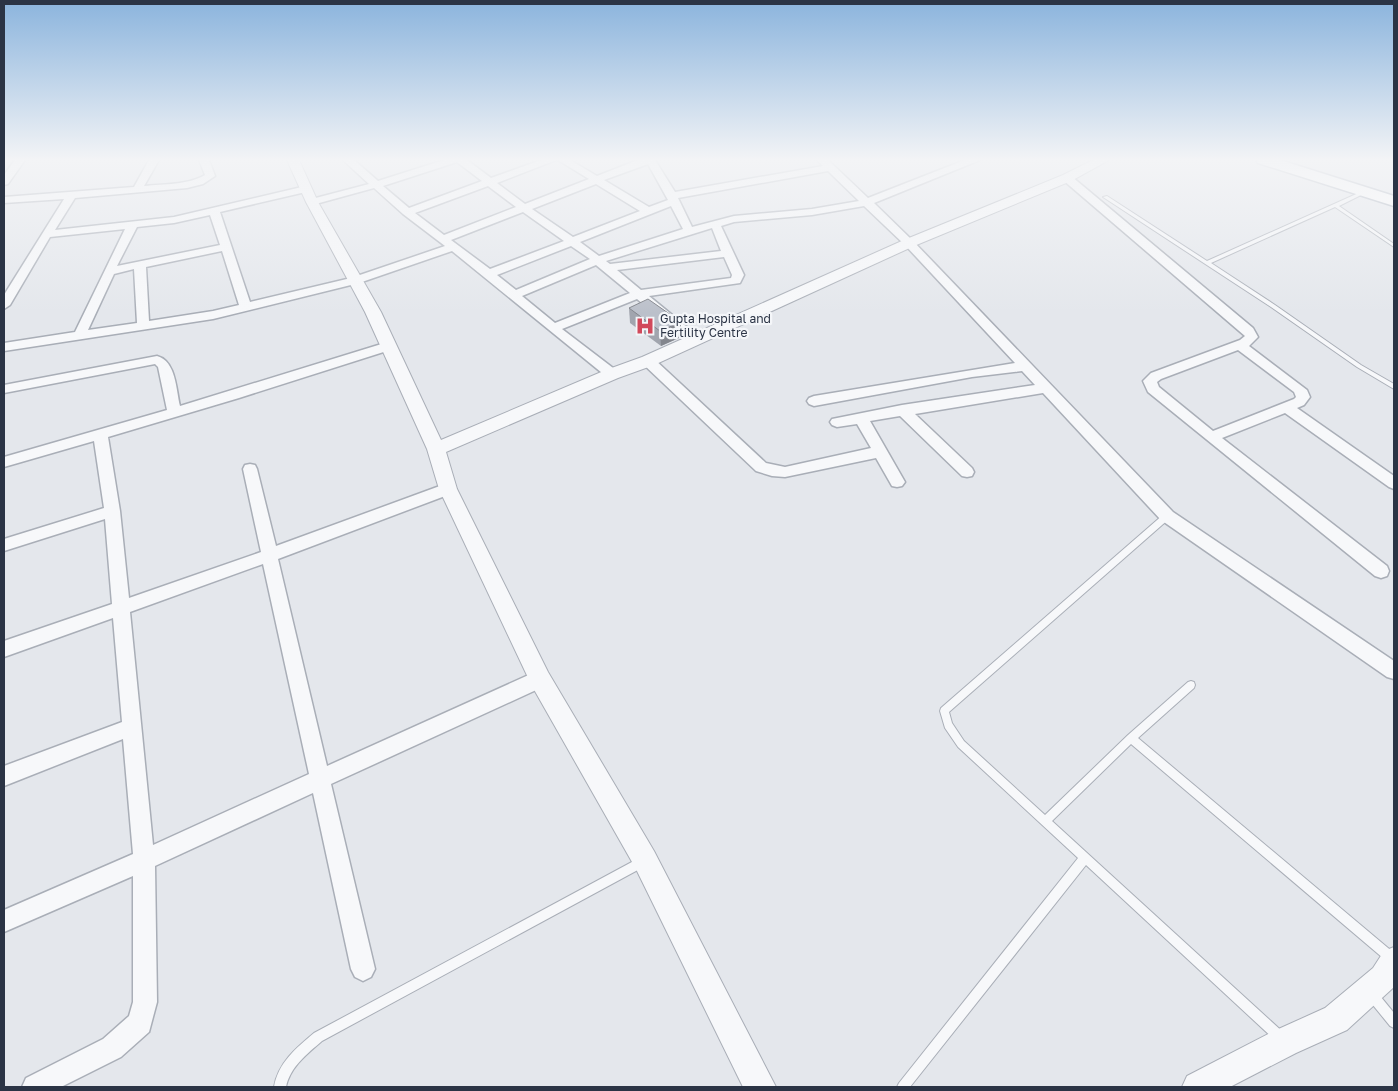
<svg xmlns="http://www.w3.org/2000/svg" width="1398" height="1091" viewBox="0 0 1398 1091" font-family="'Golos Text',sans-serif">
	<rect width="100%" height="100%" fill="#e4e7ec"/>
	<g fill="none" stroke-linecap="round" stroke-linejoin="round">
		<g stroke="#a9aeb7" stroke-width="2">
			<g id="service">
				<path d="M1363,191l4,1 -28,14 55,38v3l-59,-40 -124,56 64,42 86,60 33,19v5l-37,-22 -86,-60 -168,-110 4,-1 100,65z"/>
				<path d="M1167,513l3,1 1,2 -1,2 -221,194 3,11 12,18 81,74 83,-80 60,-53 3,-1 3,1 1,3 -1,3 -56,50 256,215v12l-4,-1 -259,-220 -79,77 232,212 2,4 -2,4 -4,2 -4,-2 -190,-176 -176,222h-13l2,-4 179,-225 -120,-111 -13,-19 -5,-17 1,-3 223,-194z"/>
				<path d="M643,856l4,1 1,4 -1,4 -325,176c-15,13 -32,26 -36,46h-12c4,-24 22,-39 40,-54z"/>
				<path d="M1372,989l4,2 18,22v15l-4,-2 -22,-27 -2,-4 2,-4z"/>
			</g>
		</g>
		<g stroke="#a9aeb7" stroke-width="3">
			<g id="minor">
				<path d="M15,160h10l-17,24 -4,1v-10z"/>
				<path d="M149,160h10l-15,26c20,-2 44,-1 61,-11l-6,-15h10l6,16 -12,8 -16,4 -112,10 -20,32 119,-13 132,-31 4,1v4l-90,21 30,90 101,-24 94,-32 -42,-32 -29,-26 -62,17 -4,-1 -1,-2 1,-2 61,-16 -26,-24h11l24,21 66,-21h23l24,18 50,-18h15l-59,23 28,21 64,-25 -31,-19h12l27,16 41,-16h17l20,32 148,-26 -6,-6h11l40,38 97,-38h15l-106,43 39,38 260,271 221,149v18l-7,-2 -226,-157 -118,-127 -128,21 57,54 2,4 -2,4 -5,1 -5,-1 -62,-60 -30,5 35,61 -3,4 -5,1 -5,-1 -16,-28 -91,19 -13,-1 -16,-5 -113,-107 -2,-3 2,-3h10l113,105 19,4 86,-19 -14,-24 -20,3 -5,-2 -2,-3 2,-3 70,-14 133,-20 -13,-14 -50,6 -158,29 -5,-2 -2,-3 2,-3 5,-2 201,-33 -110,-118 -41,-39 -52,9 -78,7 -13,4 23,49 -4,8 -91,13 50,41 2,3 -2,3h-8l-54,-44 -75,30 55,42 2,3 -7,4 -5,-1 -155,-126 -93,32 -146,36 -209,32v-8l71,-11 50,-103 -75,8 -40,68 -6,4v-14l60,-96 -60,4v-6l130,-10zM457,162l25,19 -73,27 -26,-22zM648,164l20,36 -19,7 -45,-27zM828,171l31,30 -47,8 -78,7 -42,11 -14,-29zM596,184l44,27 -67,26 -41,-28zM488,186l28,21 -72,28 -29,-22zM671,206l12,23 -84,27 -19,-14zM523,212l41,29 -74,28 -39,-29zM210,215l10,30 -103,21 20,-39 37,-4zM712,228l9,23 -111,13 -4,-3zM571,246l19,13 -74,31 -19,-15zM222,251l17,54 -26,6 -64,10 -3,-54zM724,257l8,18 -1,3 -90,12 -24,-20zM596,265l34,28 -75,30 -33,-27zM134,269l3,54 -49,7 26,-56z"/>
				<path d="M1067,175l4,1 182,152 5,9 -9,9 58,44 3,7 -6,8 -7,3 97,68v13l-5,-2 -104,-74 -63,25 165,128 2,5 -2,5 -6,2 -6,-2 -227,-184 -5,-11 8,-8 89,-33 5,-4 -182,-156 -1,-2zM1238,350l56,42 2,5 -2,2 -81,32 -54,-44 -2,-5 4,-3z"/>
				<path d="M388,342l6,4 -1,3 -154,49 -131,39 12,74 9,87 132,-46 -18,-83 2,-4 5,-1 5,1 2,4 19,77 172,-63 5,2 3,4 -3,4 -175,66 49,207 206,-93 7,-2 7,2 2,6 -2,6 -216,99 44,185 -4,8 -8,4 -8,-4 -4,-8 -38,-176 -158,73 2,136 -8,30 -28,25 -60,30h-39l4,-9 77,-39 26,-23 4,-14v-126l-129,56v-22l129,-56 -10,-115 -119,47v-20l118,-44 -9,-104 -109,39v-16l108,-37 -7,-85 -101,32v-12l100,-31 -10,-67 -90,26v-10l163,-47 -9,-43 -3,-3 -151,29v-8l153,-29c19,5 19,33 23,50zM263,564l46,210 -156,71 -23,-233z"/>
			</g>
		</g>
		<g stroke="#a9aeb7" stroke-width="2">
			<g id="tertiary">
				<path d="M287,160h12l19,42 63,110 60,128 165,-70 36,-13 262,-117 159,-65 30,-15h16l-38,21 -157,65 -260,119 -36,13 -172,74 11,37 91,183 106,179 122,236h-33l-107,-218 -104,-183 -93,-197 -12,-40 -62,-137 -59,-110z"/>
				<path d="M1394,947v40l-47,43 -51,23 -66,34h-48l5,-11 87,-45 51,-23 48,-40 11,-17z"/>
			</g>
		</g>
		<g stroke="#a3abb8" stroke-width="3">
			<path id="primary" d="M1256,160h24l114,36v10l-136,-43z"/>
		</g>
		<use href="#service" fill="#f7f8fa" fill-rule="evenodd"/>
		<use href="#minor" fill="#f7f8fa" fill-rule="evenodd"/>
		<use href="#tertiary" fill="#f7f8fa" fill-rule="evenodd"/>
		<use href="#primary" fill="#fff" fill-rule="evenodd"/>
	</g>
	<path fill="#a1a5ae" d="M629,308l52,29 -20,9 -31,-23z"/>
	<path fill="#83868d" d="M681,322v15l-20,9 -1,-15z"/>
	<path fill="#bbc0ca" stroke="#83868d" d="M648,299l33,23 -21,9 -31,-23z"/>
	<linearGradient id="sky" x2="0" y2="1"><stop stop-color="#8bb4dd"/><stop offset="0.51" stop-color="#f3f4f6"/><stop offset="1" stop-color="#f3f4f6" stop-opacity="0"/></linearGradient>
	<rect width="1398" height="313" fill="url(#sky)"/>
	<defs>
		<g id="hospital-bare" transform="scale(1.5)"><path d="M-5-5h3v3.5h4V-5h3V5h-3V1.5h-4V5h-3Z" fill="#d1495b" stroke="#f4f6f9" stroke-width="2.5" paint-order="stroke"/></g>
	</defs>
	<g fill-rule="evenodd">
		<use href="#hospital-bare" x="645" y="326"/>
	</g>
	<g text-anchor="middle" stroke-width="4.5" stroke-linejoin="round" paint-order="stroke">
		<g font-size="12" fill="#2b3445" stroke="#f4f6f9" text-anchor="start">
			<text x="660" y="323">Gupta Hospital and<tspan x="660" dy="14">Fertility Centre</tspan></text>
		</g>
	</g>
	<rect width="1398" height="1091" fill="none" stroke="#2b3445" stroke-width="10"/>
</svg>
